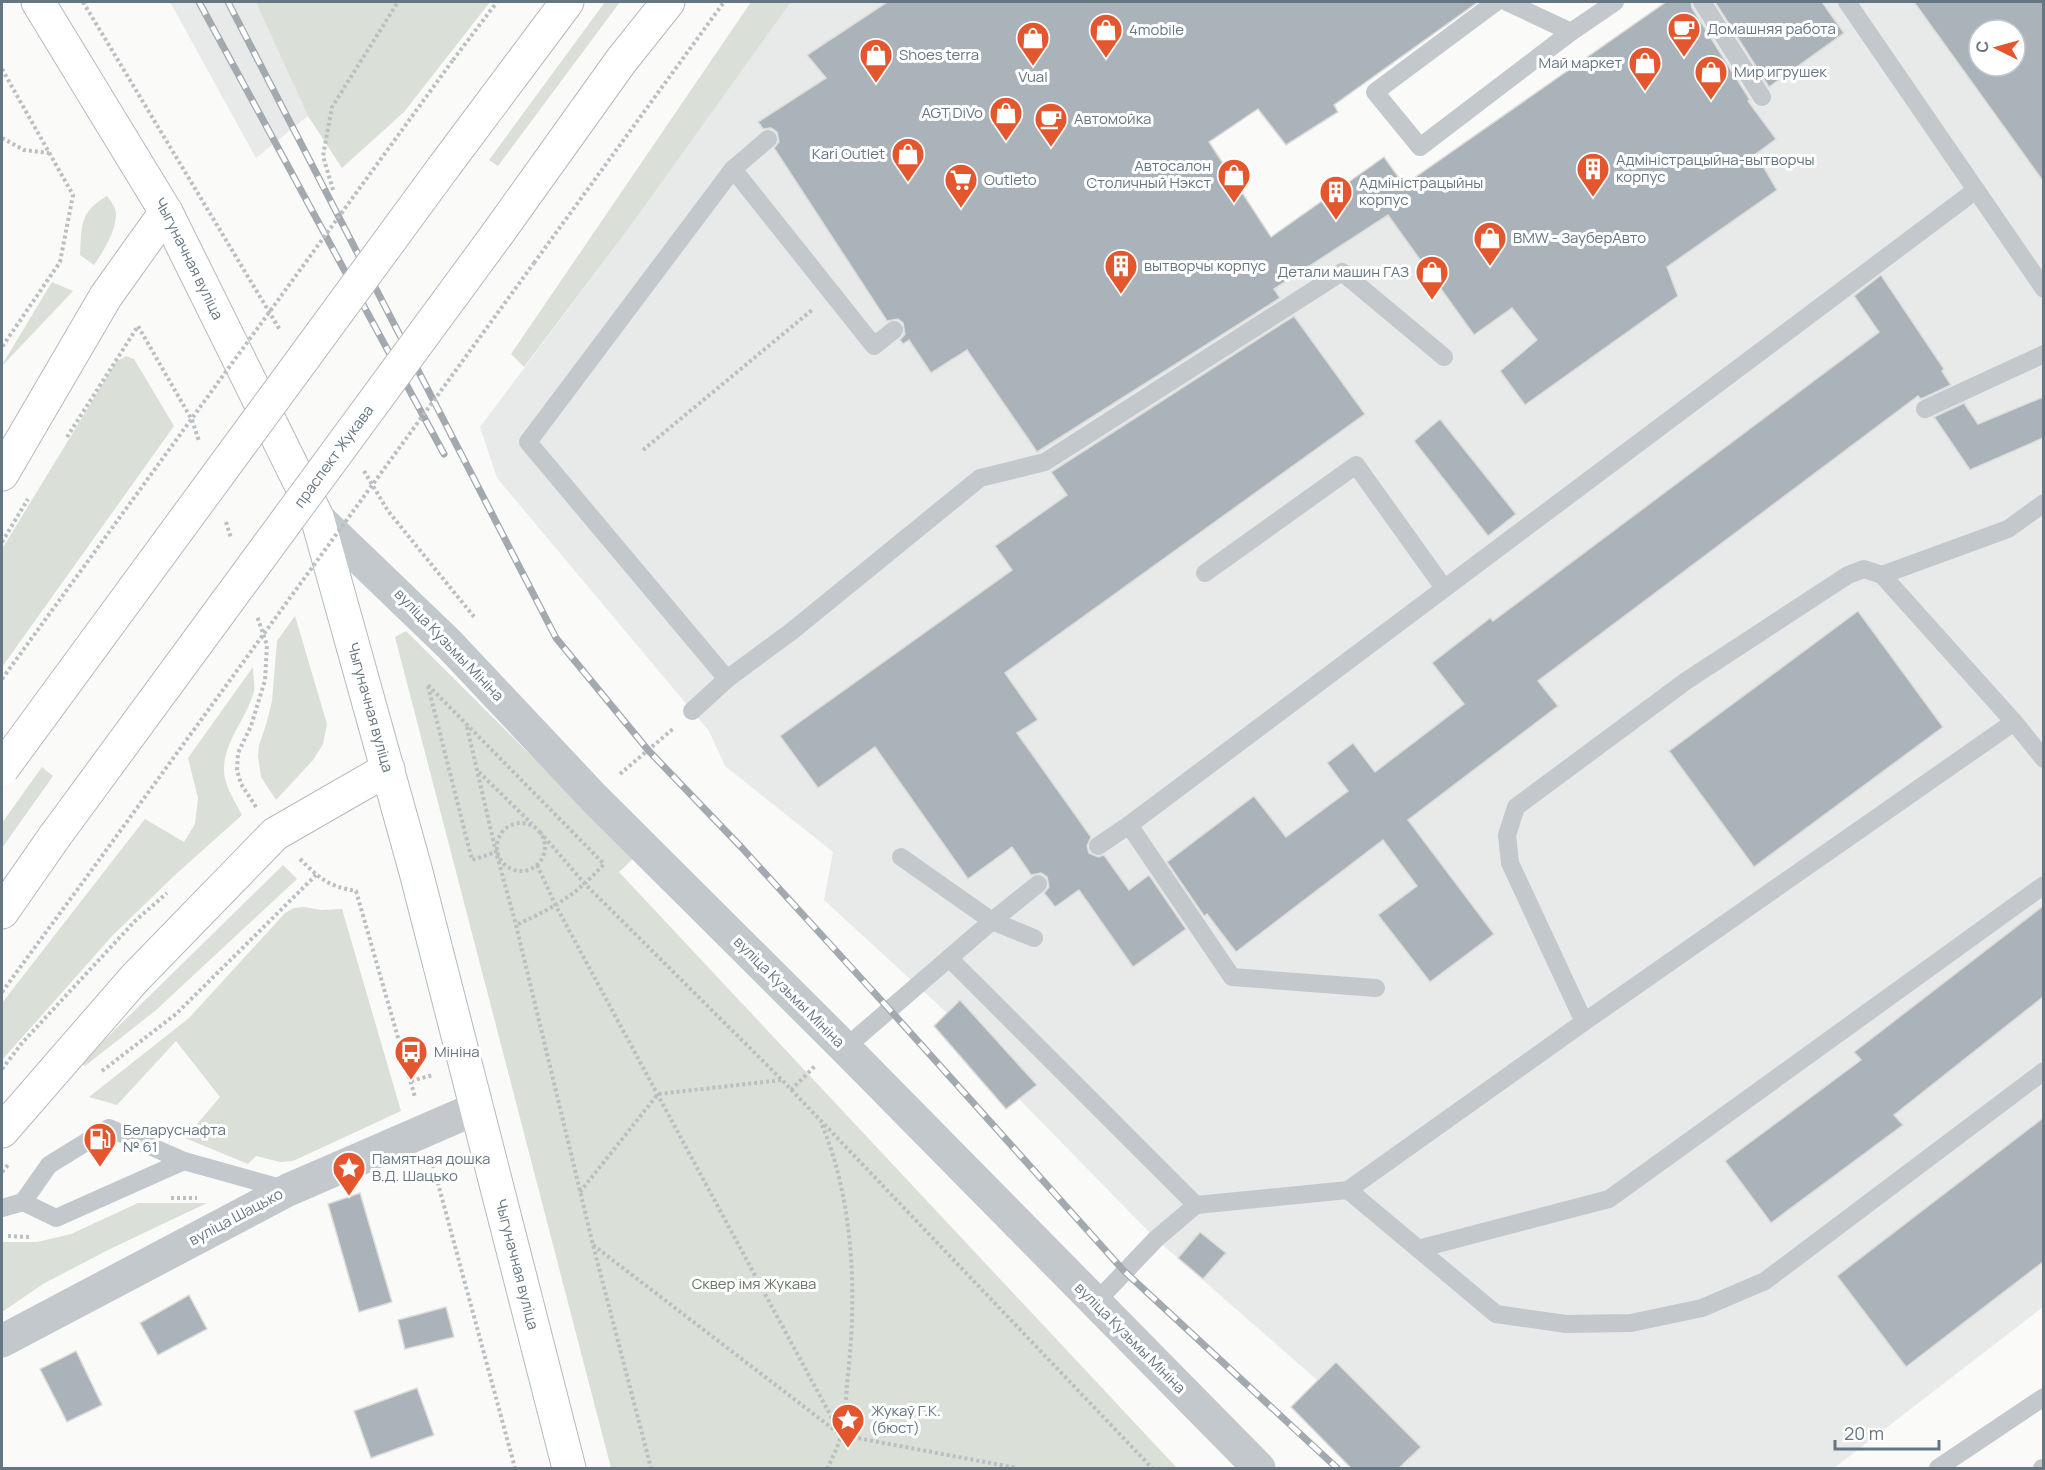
<svg xmlns="http://www.w3.org/2000/svg" width="2045" height="1470" viewBox="0 0 2045 1470" font-family="Manrope,sans-serif">
	<rect width="100%" height="100%" fill="#fafaf8"/>
	<g fill="#e8e9e9" fill-rule="evenodd">
		<path d="M170,2h86l3,5 49,109 -52,42z"/>
		<path d="M791,2h688l-144,102 3,8 -52,33 -28,-36 -49,33 62,95 113,-80 26,35 257,-190h376v1305l-209,161h-483l-60,-61 26,-27 -161,-141 -137,-140 -13,10 -72,-83 13,-13 -123,-113 9,-48 -108,-86 -16,-35 -212,-253 -17,-51 149,-199zM1979,30h36v36h-36z"/>
	</g>
	<g fill="#dadfd7">
		<path d="M256,2h234l-86,110 -62,56 -34,-52z"/>
		<path d="M605,2h15l-122,164 -9,-6z"/>
		<path d="M751,2h40l-162,226 -105,139 -13,-13z"/>
		<path d="M107,196c2,3 7,9 8,13 5,16 -12,43 -21,56l-14,-10c2,-29 -1,-43 27,-59z"/>
		<path d="M52,282l21,9 -71,75v-1z"/>
		<path d="M126,356l8,3 40,67 -172,241v-118l114,-187z"/>
		<path d="M295,616l32,108 -4,20 -10,16 -37,40 -15,-23 -3,-21 1,-11 7,-20 6,-24 5,-60z"/>
		<path d="M406,631l228,227 -15,14 558,596h-566l-216,-831z"/>
		<path d="M253,667c0,8 2,17 1,24 -7,29 -38,58 -28,91 3,11 11,23 16,33l-67,60 -62,60 -111,125v-57l143,-184 39,23 11,-18 3,-26 -10,-40z"/>
		<path d="M42,767l11,9 -51,72v-25z"/>
		<path d="M283,865l14,14 -142,132 -70,55 -4,-3z"/>
		<path d="M304,907l17,3 21,-1 59,202 -108,50 -13,1 -24,-6 -8,8 -63,-26 35,-41 -44,-56 -59,64 -28,-8 100,-79 96,-105 9,-5z"/>
		<path d="M138,1203h69l-99,47 -65,34 -41,28v-70h35l34,-8z"/>
	</g>
	<g fill="#aab3b9" stroke="#dcdcda" stroke-width="1.5" fill-rule="evenodd">
		<path d="M887,2h591l-144,103 4,7 -52,33 -28,-36 -49,33 62,95 113,-80 20,28 262,-183h25l1,6 58,92 -2,1 28,38 -20,15 21,36 -110,77 11,29 -153,109 -25,-34 37,-31 -25,-32 -38,27 -86,-120 -114,74 6,9 -243,154 -70,-102 -36,23 -22,-33 -6,4 -3,-4 5,-6 -2,-11 -5,-4 -11,2 -113,-173 5,-6 -2,-10 -6,-4 -8,1 -5,-7 68,-44 -19,-23z"/>
		<path d="M1715,2h107l22,31 -75,54z"/>
		<path d="M1914,2h129v179zM1979,30h36v36h-36z"/>
		<path d="M1881,275l63,94 -2,2 9,14 -30,14 -3,-3 -380,285 20,25 -150,114 86,114 -64,48 -52,-67 39,-29 -34,-46 -147,112 -29,-38 -3,2 -37,-54 87,-66 32,41 62,-46 -21,-28 26,-20 22,29 89,-68 -32,-41 58,-45 3,3 386,-289 -25,-36z"/>
		<path d="M1294,316l71,98 -360,259 33,47 -21,13 74,104 -4,9 2,7 9,4 6,-2 25,35 20,-15 37,54 -53,38 -54,-77 -24,17 -11,-14 5,-6 -2,-10 -6,-4 -10,2 -19,-28 -44,32 -93,-132 -57,41 -38,-52 232,-166 -17,-24 72,-51 -16,-23z"/>
		<path d="M2043,397v41l-73,32 -36,-53 30,-14 14,21z"/>
		<path d="M1440,419l76,95 -28,22 -74,-95z"/>
		<path d="M1858,611l85,116 -189,140 -85,-116z"/>
		<path d="M2043,906v91l-149,118 9,10 -132,98 -46,-62 136,-101 -7,-8z"/>
		<path d="M960,1000l77,85 -31,24 -72,-83z"/>
		<path d="M2043,1118v144l-137,105 -69,-91z"/>
		<path d="M360,1193l32,109 -33,10 -31,-108z"/>
		<path d="M1200,1232l26,21 -23,26 -25,-21z"/>
		<path d="M189,1295l18,34 -49,26 -18,-32z"/>
		<path d="M446,1307l8,30 -49,12 -7,-29z"/>
		<path d="M76,1351l26,54 -35,17 -27,-53z"/>
		<path d="M1336,1362l85,85 -22,21h-48l-60,-61z"/>
		<path d="M417,1388l17,47 -63,23 -17,-47z"/>
	</g>
	<g fill="none" stroke-linecap="round" stroke-linejoin="round">
		<g stroke="#b3babf" stroke-width="35">
			<g id="secondary">
				<path id="s1" d="M38,2l128,210 151,305 99,355 153,596"/>
			</g>
		</g>
		<g stroke="#b5babe" stroke-width="35">
			<g id="primary">
				<path d="M443,168l124,-166"/>
				<path d="M498,233l123,-172 47,-59"/>
				<path d="M2,474l104,-178 60,-84"/>
				<path d="M2,912l53,-76"/>
				<path d="M2,1131l133,-153 140,-144 113,-65"/>
			</g>
		</g>
		<g stroke="#bbbfc2" stroke-width="4" stroke-dasharray="3 3" stroke-linecap="butt">
			<path d="M83,2l197,328"/>
			<path d="M453,60l44,-58"/>
			<path d="M2,69l71,126 -13,67 -58,85"/>
			<path d="M2,138l22,12 25,3"/>
			<path d="M333,190l-10,-34 9,-49 66,-105"/>
			<path d="M534,263l190,-261"/>
			<path d="M67,437l71,-111 54,94 7,21"/>
			<path d="M643,450l169,-140"/>
			<path d="M364,471l24,40 87,107"/>
			<path d="M226,522l5,16"/>
			<path d="M2,542l26,-43"/>
			<path d="M428,685l176,179c-29,32 -49,43 -88,61"/>
			<path d="M428,686l44,174 24,-8"/>
			<path d="M467,727l29,125 20,73 77,320 58,223"/>
			<path d="M479,772l53,52"/>
			<path d="M620,774l54,-46"/>
			<path d="M256,807l-15,-23 -4,-14 1,-17 13,-27 14,-46 2,-35 -10,-29"/>
			<circle cx="521" cy="847" r="24"/>
			<path d="M540,832l45,52 197,196 370,388"/>
			<path d="M300,859c20,20 28,27 56,32l59,206"/>
			<path d="M537,865l19,41 285,529"/>
			<path d="M2,992l89,-121"/>
			<path d="M2,1069l20,-26 113,-122 32,-28"/>
			<path d="M102,1071l74,-57 140,-139"/>
			<path d="M411,1081l22,-6"/>
			<path d="M791,1090l25,-25"/>
			<path d="M822,1125c33,79 35,175 25,259 -1,16 -2,34 -6,50 -2,12 -9,23 -13,34"/>
			<path d="M433,1165l82,303"/>
			<path d="M2,1172l6,-7"/>
			<path d="M580,1192l78,-98 124,-14"/>
			<path d="M171,1198h26"/>
			<path d="M8,1236l23,1"/>
			<path d="M593,1245l248,190 176,33"/>
		</g>
		<g stroke="#c3c8cc" stroke-width="18">
			<path d="M1496,2l-121,90 45,55 151,-115 44,-30"/>
			<path d="M1507,2l64,30"/>
			<path d="M1702,2l60,95"/>
			<path d="M1847,2l197,287"/>
			<path d="M768,139l-35,30 -205,273 199,237 65,-48 188,-153 65,-16 297,-190 102,85"/>
			<path d="M733,169l141,177 20,-16"/>
			<path d="M1925,409l119,-55"/>
			<path d="M1205,573l151,-108 88,123"/>
			<path d="M1882,575l126,-46 36,-26"/>
			<path d="M692,711l35,-32"/>
			<path d="M1098,846l31,-21"/>
			<path d="M901,857l91,64 42,17"/>
			<path d="M949,958l247,247"/>
			<path d="M1376,988l-144,-11 -103,-152 847,-635"/>
			<path d="M1584,1022l-74,-159 -3,-28 9,-28 170,-126 162,-106 16,-6 18,6 132,147 30,37"/>
			<path d="M845,1048l147,-127 46,-37"/>
			<path d="M1348,1190l236,-168 430,-300"/>
			<path d="M23,1202l33,16 128,-57"/>
			<path d="M2,1208l21,-6 26,-37 60,-37 75,33 104,29"/>
			<path d="M1418,1249l191,-50 435,-314"/>
			<path d="M1095,1303l61,-64 40,-34 152,-15 148,124 70,10 65,-1 71,-15 63,-27 279,-210"/>
			<path d="M1938,1468l106,-71"/>
			<path d="M2042,1468h2"/>
		</g>
		<path stroke="#c3c8cc" stroke-width="33" d="M2,1341l286,-151 189,-82"/>
		<path stroke="#c3c8cc" stroke-width="33" d="M317,517l133,128 144,153 251,250 414,420"/>
		<use href="#secondary" stroke="#fff" stroke-width="33"/>
		<use href="#primary" stroke="#fff" stroke-width="33"/>
		<g stroke="#a2aab0" stroke-width="7">
			<g id="rail">
				<path d="M199,2l245,452"/>
				<path d="M228,2l328,636 92,112 94,98 148,162 234,261 213,197"/>
			</g>
		</g>
		<use href="#rail" stroke="#fff" stroke-width="4.5" stroke-dasharray="14" stroke-linecap="butt"/>
		<g stroke="#b5babe" stroke-width="35" stroke-linecap="butt">
			<g id="primary-bridge">
				<path d="M2,769l441,-601"/>
				<path id="s2" d="M55,836l443,-603"/>
			</g>
		</g>
		<g stroke="#bbbfc2" stroke-width="4" stroke-dasharray="3 3" stroke-linecap="butt">
			<path d="M2,679l451,-619"/>
			<path d="M91,871l443,-608"/>
		</g>
		<use href="#primary-bridge" stroke="#fff" stroke-width="33"/>
	</g>
	<defs>
		<g id="cafe-pin" transform="scale(1.725)"><path d="M0 17L-7.5 6A9.5 9.5 0 1 1 7.5 6Z" fill="#e4572e" stroke="#fff"/><path d="M-5.5-4.5H6V0H3Q3 3.5 0 3.5H-2.5Q-5.5 3.5-5.5 0ZM3-3.2v2h1.7v-2ZM-6 4.5H4V6H-6Z" fill="#fff"/></g>
		<g id="shop-pin" transform="scale(1.725)"><path d="M0 17L-7.5 6A9.5 9.5 0 1 1 7.5 6Z" fill="#e4572e" stroke="#fff"/><path d="M-5-2.5h2.3a2.7 3.5 0 0 1 5.4 0H5L5.5 6h-11ZM-1.5-2.5h3a1.5 2.3 0 0 0-3 0Z" fill="#fff"/></g>
		<g id="building-pin" transform="scale(1.725)"><path d="M0 17L-7.5 6A9.5 9.5 0 1 1 7.5 6Z" fill="#e4572e" stroke="#fff"/><path d="M-4-6H4V6H1V3H-1V6H-4ZM-2.5-4.3h1.7v1.8h-1.7ZM.8-4.3h1.7v1.8H.8ZM-2.5-1h1.7V.8h-1.7ZM.8-1h1.7V.8H.8Z" fill="#fff"/></g>
		<g id="supermarket-pin" transform="scale(1.725)"><path d="M0 17L-7.5 6A9.5 9.5 0 1 1 7.5 6Z" fill="#e4572e" stroke="#fff"/><path d="M-6-5.5h2.5l.6 2H6L4.5 2H-2.5L-4.4-4H-6ZM-1.5 3.2a1.3 1.3 0 1 0 .1 0ZM3 3.2a1.3 1.3 0 1 0 .1 0Z" fill="#fff"/></g>
		<g id="bus-pin" transform="scale(1.725)"><path d="M0 17L-7.5 6A9.5 9.5 0 1 1 7.5 6Z" fill="#e4572e" stroke="#fff"/><path d="M-5-6H5V4H4V6H2V4H-2V6H-4V4H-5ZM-3.5-4V0h7V-4ZM-3.5 1.2v1.5H-2V1.2ZM2 1.2v1.5H3.5V1.2Z" fill="#fff"/></g>
		<g id="fuel-pin" transform="scale(1.725)"><path d="M0 17L-7.5 6A9.5 9.5 0 1 1 7.5 6Z" fill="#e4572e" stroke="#fff"/><path d="M-5.5-6h7V0h2V4h1.3V-2.5L3-4.5l.8-.8L6-3V5H2.5V1h-1V6h-7ZM-4.2-4.7v3.2H.2V-4.7Z" fill="#fff"/></g>
		<g id="sight-pin" transform="scale(1.725)"><path d="M0 17L-7.5 6A9.5 9.5 0 1 1 7.5 6Z" fill="#e4572e" stroke="#fff"/><path d="M0-6L1.8-2.2L6-1.7L2.9 1.2L3.7 5.4L0 3.3L-3.7 5.4L-2.9 1.2L-6-1.7L-1.8-2.2Z" fill="#fff"/></g>
	</defs>
	<g fill-rule="evenodd">
		<use href="#cafe-pin" x="1684" y="29"/>
		<use href="#shop-pin" x="1106" y="30"/>
		<use href="#shop-pin" x="1033" y="38"/>
		<use href="#shop-pin" x="876" y="55"/>
		<use href="#shop-pin" x="1645" y="63"/>
		<use href="#shop-pin" x="1711" y="72"/>
		<use href="#shop-pin" x="1006" y="113"/>
		<use href="#cafe-pin" x="1051" y="119"/>
		<use href="#shop-pin" x="908" y="154"/>
		<use href="#building-pin" x="1593" y="169"/>
		<use href="#shop-pin" x="1234" y="175"/>
		<use href="#supermarket-pin" x="961" y="180"/>
		<use href="#building-pin" x="1336" y="192"/>
		<use href="#shop-pin" x="1490" y="238"/>
		<use href="#building-pin" x="1121" y="266"/>
		<use href="#shop-pin" x="1432" y="272"/>
		<use href="#bus-pin" x="411" y="1052"/>
		<use href="#fuel-pin" x="100" y="1139"/>
		<use href="#sight-pin" x="349" y="1168"/>
		<use href="#sight-pin" x="848" y="1420"/>
	</g>
	<g text-anchor="middle" stroke-width="6" stroke-linejoin="round" paint-order="stroke">
		<g font-size="15" fill="#657683" stroke="#fff" text-anchor="start">
			<text x="1707" y="34">Домашняя работа</text>
			<text x="1129" y="35">4mobile</text>
			<text x="899" y="60">Shoes terra</text>
			<text x="1622" y="68" text-anchor="end">Май маркет</text>
			<text x="1734" y="77">Мир игрушек</text>
			<text x="1033" y="82" text-anchor="middle">Vual</text>
			<text x="983" y="118" text-anchor="end">AGT DiVo</text>
			<text x="1074" y="124">Автомойка</text>
			<text x="885" y="159" text-anchor="end">Kari Outlet</text>
			<text x="1616" y="165">Адміністрацыйна-вытворчы<tspan x="1616" dy="17">корпус</tspan></text>
			<text x="1211" y="171" text-anchor="end">Автосалон<tspan x="1211" dy="17">Столичный Нэкст</tspan></text>
			<text x="984" y="185">Outleto</text>
			<text x="1359" y="188">Адміністрацыйны<tspan x="1359" dy="17">корпус</tspan></text>
			<text x="1513" y="243">BMW - ЗауберАвто</text>
			<text x="1144" y="271">вытворчы корпус</text>
			<text x="1409" y="277" text-anchor="end">Детали машин ГАЗ</text>
			<text x="434" y="1057">Мініна</text>
			<text x="123" y="1135">Беларуснафта<tspan x="123" dy="17">№ 61</tspan></text>
			<text x="372" y="1164">Памятная дошка<tspan x="372" dy="17">В.Д. Шацько</tspan></text>
			<text x="871" y="1416">Жукаў Г.К.<tspan x="871" dy="17">(бюст)</tspan></text>
		</g>
		<g font-size="15" fill="#657683" stroke="#fff">
			<text dy="5" stroke="none"><textPath href="#s1" startOffset="298">Чыгуначная вуліца</textPath></text>
			<text dy="5" stroke="none"><textPath href="#s2" startOffset="471">праспект Жукава</textPath></text>
			<text transform="translate(449 645) rotate(46)" y="5">вуліца Кузьмы Мініна</text>
			<text dy="5" stroke="none"><textPath href="#s1" startOffset="784">Чыгуначная вуліца</textPath></text>
			<text transform="translate(789 992) rotate(45)" y="5">вуліца Кузьмы Мініна</text>
			<text transform="translate(236 1217) rotate(-28)" y="5">вуліца Шацько</text>
			<text dy="5" stroke="none"><textPath href="#s1" startOffset="1360">Чыгуначная вуліца</textPath></text>
			<text transform="translate(1130 1338) rotate(45)" y="5">вуліца Кузьмы Мініна</text>
		</g>
		<g font-size="15" fill="#687a64" stroke="#fff">
			<text x="754" y="1289">Сквер імя Жукава</text>
		</g>
	</g>
	<rect width="2045" height="1470" fill="none" stroke="#657683" stroke-width="6"/>
	<g transform="translate(1997 48) rotate(275)"><circle r="28" fill="#ffffff" stroke="#c1c8cd" stroke-width="1.5"/>
	<path d="M0-4.5L10 22L0 15L-10 22Z" fill="#e4572e"/>
	<text y="-9" font-size="16" font-weight="bold" text-anchor="middle" fill="#657683">С</text>
	</g>
	<path d="M1835 1440v9h104v-9" fill="none" stroke="#657683" stroke-width="3"/>
	<text x="1844" y="1440" font-size="18" fill="#657683" stroke="#ffffff" stroke-width="4.5" paint-order="stroke">20 m</text>
</svg>
